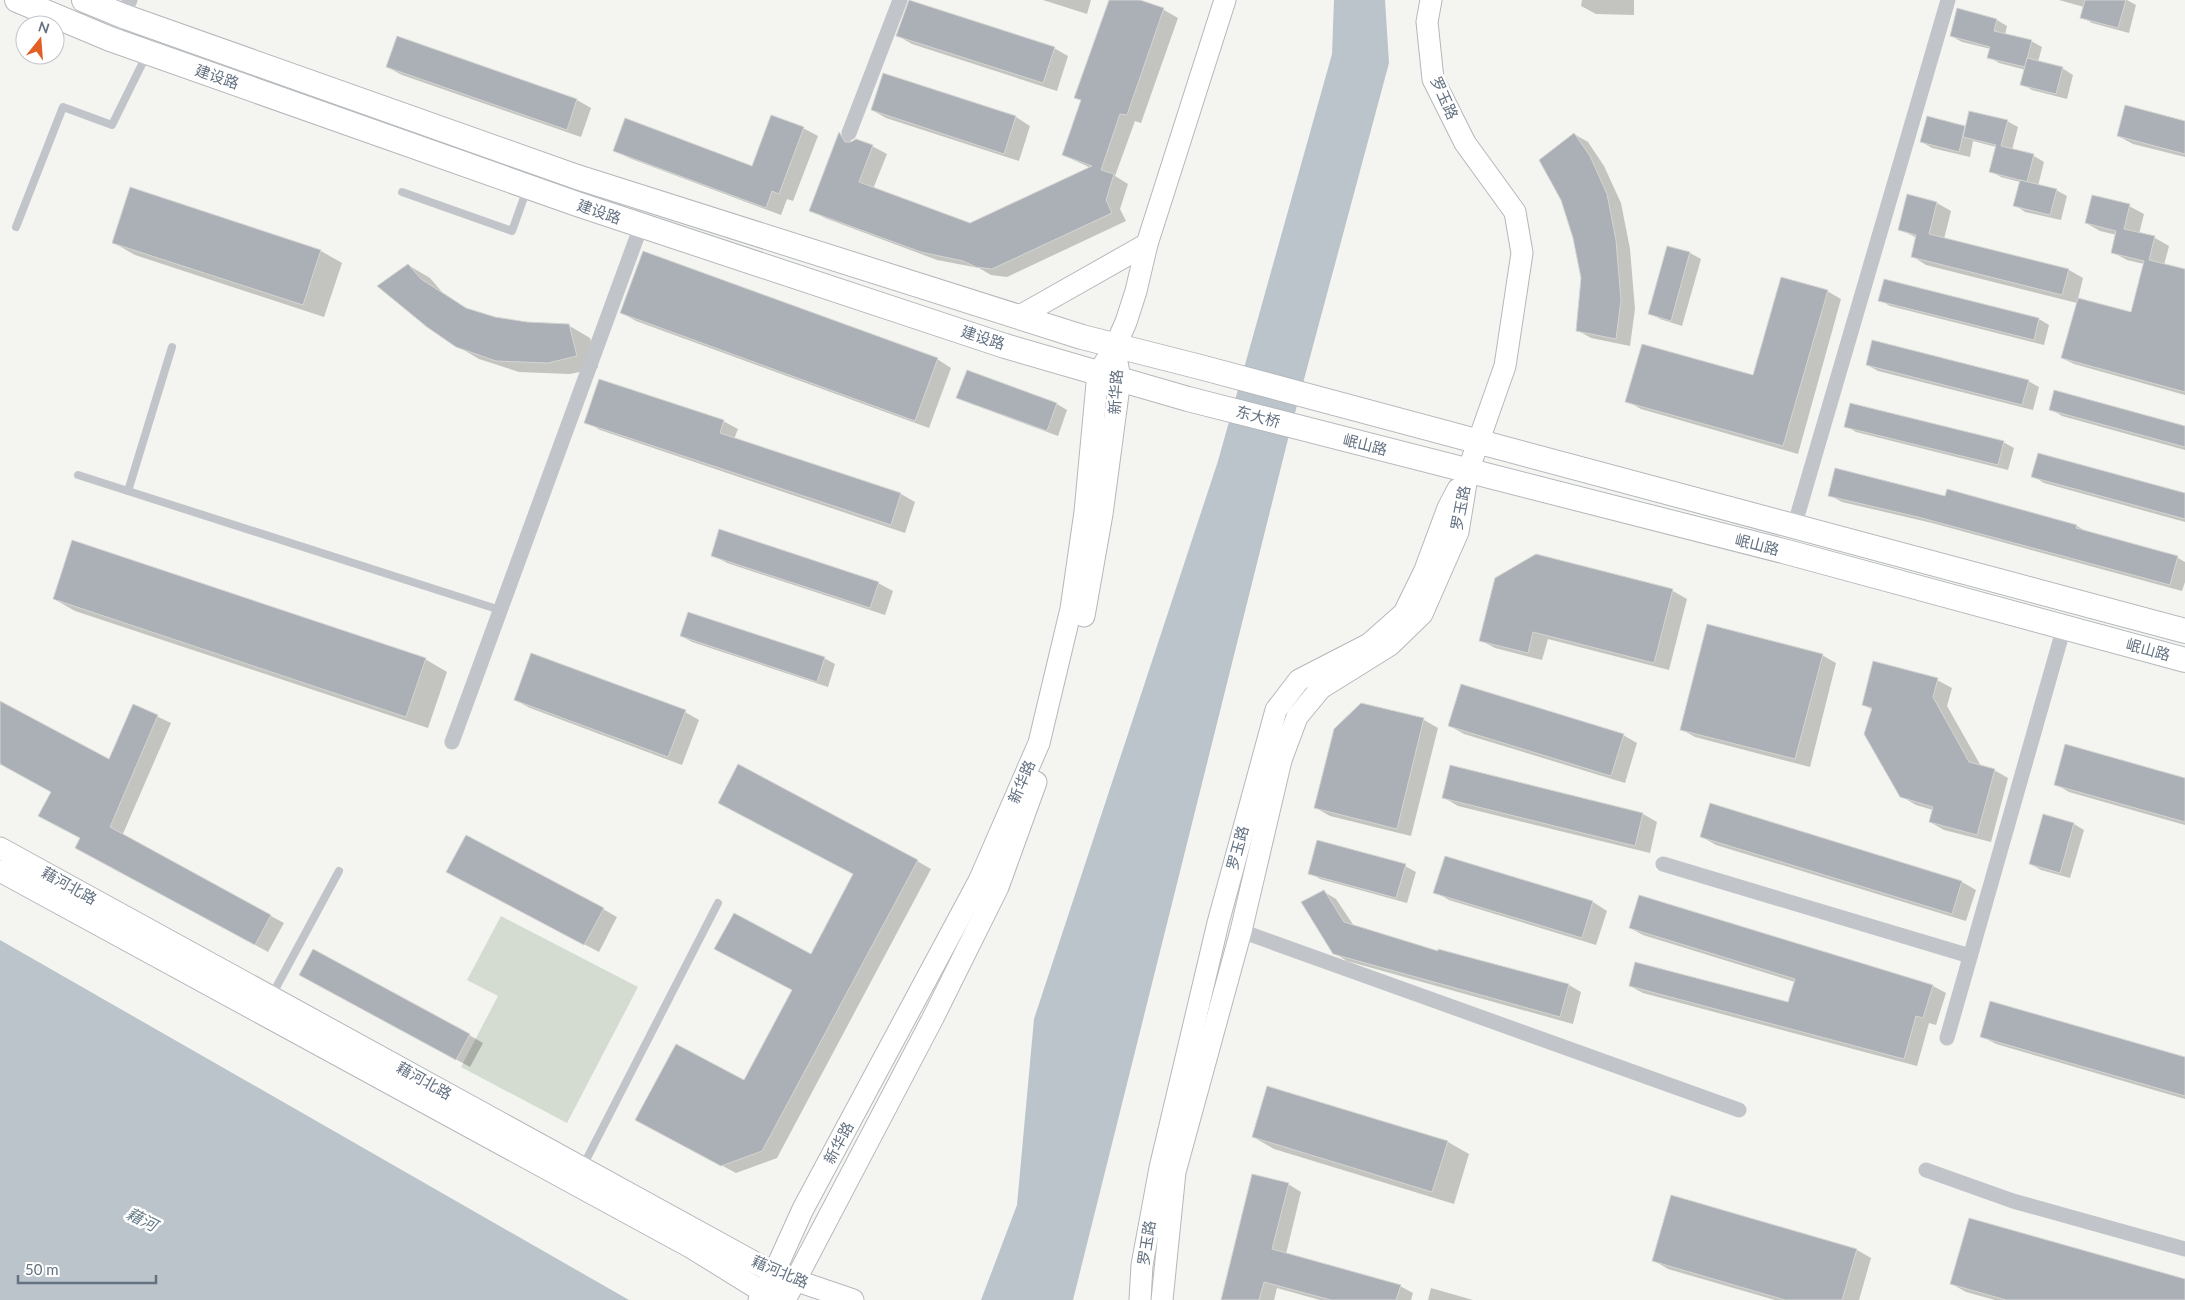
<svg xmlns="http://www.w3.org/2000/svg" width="2185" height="1300" viewBox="0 0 2185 1300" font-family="Lato,'Noto Sans SC',sans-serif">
	<rect width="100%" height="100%" fill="#f4f4f0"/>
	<path fill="#d4dbd1" d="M501,916l137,71 -71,136 -106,-56 37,-71 -31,-16z"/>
	<g fill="#bac4ca">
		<path d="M1334,0h51l4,63 -101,376 -215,861h-92l36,-95 17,-186 184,-558 114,-407z"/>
		<path d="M0,940l629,360h-629z"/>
	</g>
	<g fill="#0003">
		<path d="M1043,0h48l-4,14z"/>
		<path d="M1110,0h27l27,10 14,8 -37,105 -6,-2 -20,55 13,8 -8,25 6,12 -119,56 -16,-2 -12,-7 -42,-8 -112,-42 -14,-8 28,-76 14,8 19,4 15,8 -14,35 97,35 121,-56 -28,-13 19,-54 -6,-3z"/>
		<path d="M1582,0h52v15l-38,-1 -15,-8z"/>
		<path d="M2059,0h68l9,5 -7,28 -37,-10 -10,-6 2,-10z"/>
		<path d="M1997,20l10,6 -2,9 26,6 11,6 -4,15 24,6 11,7 -6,24 -35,-9 -10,-6 4,-14 -27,-7 -10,-6 2,-8 -29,-7 -11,-6z"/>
		<path d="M898,36l156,12 14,8 -11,35 -145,-47z"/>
		<path d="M387,67l190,33 14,8 -10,29 -179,-62z"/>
		<path d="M884,74l132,43 14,9 -11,35 -133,-43 -14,-8z"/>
		<path d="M1928,117l38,11 41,-7 11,6 -6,23 22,6 10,6 -6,24 18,4 11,6 -6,24 -36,-8 -10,-7 5,-23 -19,-5 -11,-6 6,-24 -23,-6 -3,16 -38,-9 -10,-6z"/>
		<path d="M2185,122v35l-52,-13 -15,-8z"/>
		<path d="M803,128l15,8 -25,65 -6,-2 -6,16 -152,-57 -15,-8 139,17z"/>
		<path d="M1574,134l14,8 16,24 17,37 9,46 5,60 -5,37 -39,-8 -14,-8 5,-52z"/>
		<path d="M1937,203l14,8 -7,28 125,31 14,8 -5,21 107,29v67l-111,-31 -12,-6 15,-55 -151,-38 -14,-9 5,-18 -18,-9z"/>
		<path d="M2129,206l15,8 -5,20 16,4 14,8 -5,19 21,5v33l-41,-39 -17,-4 -15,-8 5,-17 -17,-4 -14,-8z"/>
		<path d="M114,243l207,8 21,12 -18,54 -189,-62z"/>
		<path d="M1668,247l22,6 11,6 -19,67 -22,-7 -10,-6z"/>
		<path d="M408,265l22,13 12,14 28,19 25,7 31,6 42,1 22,13 8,30 -28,6 -51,-2 -40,-13 -22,-13z"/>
		<path d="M1827,291l14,8 -43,155 -157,-45 -14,-8 127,-24z"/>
		<path d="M1880,300l159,19 10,6 -5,20 -154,-39z"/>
		<path d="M622,313l315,46 14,9 -22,60 -293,-107z"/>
		<path d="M1867,365l161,16 11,6 -6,23 -155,-39z"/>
		<path d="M967,371l90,33 10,6 -9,26 -89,-33 -11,-6z"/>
		<path d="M2051,409l134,18v23l-123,-34z"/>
		<path d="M723,421l15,8 -4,10 167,55 14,8 -10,31 -305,-103 -14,-8z"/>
		<path d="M1846,426l157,16 11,6 -6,22 -152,-38z"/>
		<path d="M2033,476l152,19v27l-141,-39z"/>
		<path d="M1947,491l130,35 12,7 89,25 7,4v20l-3,9 -250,-68 -90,-21 -13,-7 117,2z"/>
		<path d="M712,555l166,28 15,8 -8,24 -158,-52z"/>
		<path d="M1537,556l136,35 14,8 -18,71 -121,-31 -6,21 -47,-12 -15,-8z"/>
		<path d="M54,599l371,60 22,13 -19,56 -353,-117z"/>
		<path d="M681,636l143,22 11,6 -7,23 -136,-45z"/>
		<path d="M1822,655l14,8 -26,104 -115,-30 -14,-8z"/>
		<path d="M1937,680l15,8 -5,18 34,60 13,4 14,8 -17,64 -47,-12 -14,-8 3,-12 -17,-5 -15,-9 -28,-86 -10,-5z"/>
		<path d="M515,700l170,12 14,8 -17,45 -152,-57z"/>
		<path d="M0,702l109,59 24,-56 38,18 -49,113 162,87 -16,29 -178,-97 -38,-63 -52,-29z"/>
		<path d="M1424,720l14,8 -27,108 -81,-20 -14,-8z"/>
		<path d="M1450,726l173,9 14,8 -12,40 -161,-49z"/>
		<path d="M1451,766l192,48 14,8 -7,31 -192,-47 -15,-9z"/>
		<path d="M2185,779v46l-116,-33 -14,-8z"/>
		<path d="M2074,824l10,6 -14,48 -29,-8 -11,-6z"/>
		<path d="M1702,837l260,45 14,8 -10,31 -250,-76z"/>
		<path d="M1445,857l148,45 14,9 -11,34 -147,-45 -14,-8z"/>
		<path d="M917,861l14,8 -154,289 -41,15 -85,-45 93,-46 110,-208z"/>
		<path d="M1405,866l11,6 -9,31 -87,-24 -10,-6z"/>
		<path d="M462,880l141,29 14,8 -18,35z"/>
		<path d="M1324,892l12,7 18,27 85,26v-2l130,35 12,7 -8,32 -226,-63 -13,-8z"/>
		<path d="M1640,896l293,90 13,7 -10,32 -7,-2 -12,43 -274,-73 -13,-7 159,17 6,-21 -152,-47 -13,-7z"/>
		<path d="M315,983l154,52 14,8 -13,24z"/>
		<path d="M1981,1036l204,22v41l-189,-55z"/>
		<path d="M1253,1137l195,5 21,12 -15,50 -180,-55z"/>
		<path d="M1288,1184l13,8 -15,62 114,32 13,7 -2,7h-91l-43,-12 -3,12h-52z"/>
		<path d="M1672,1196l185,54 14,8 -12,42h-84l-107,-31 -15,-9z"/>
		<path d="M2185,1280v20h-190l-29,-8 -14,-8z"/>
		<path d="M1431,1288l42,12h-45z"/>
	</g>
	<g fill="#aab0b6" stroke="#d5d5d3">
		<path d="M909,0l146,47 -12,36 -147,-47z"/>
		<path d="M1109,0h31l24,8 -37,107 -7,-1 -19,56 13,4 -8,26 6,13 -120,56 -16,-2 -13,-6 -42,-9 -112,-41 30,-79 6,10h6l5,-3 17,6 -14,37 111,41 122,-57 -30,-11 19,-55 -7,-2z"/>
		<path d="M2085,0h41l-8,28 -38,-10z"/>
		<path d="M1957,8l40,11 -3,12 38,9 -7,27 -38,-9 3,-11 -40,-11z"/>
		<path d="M397,36l180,63 -10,31 -181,-63z"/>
		<path d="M2027,58l36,9 -7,27 -36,-9z"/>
		<path d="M883,73l133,43 -12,38 -133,-44z"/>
		<path d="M2125,105l60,16v33l-68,-18z"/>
		<path d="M1969,111l39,9 -7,26 33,8 -7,28 -38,-10 7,-27 -33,-8z"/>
		<path d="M771,115l33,12 -25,67 -7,-3 -6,17 -153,-57 12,-33 127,48z"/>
		<path d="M1927,116l38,10 -6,26 -39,-10z"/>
		<path d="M1574,133l16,23 17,38 9,46 5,60 -5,39 -40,-8 5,-53 -8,-40 -12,-38 -22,-40z"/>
		<path d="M2020,180l37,9 -7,26 -37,-9z"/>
		<path d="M130,187l191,63 -18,55 -191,-62z"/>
		<path d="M1907,194l30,8 -8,32 140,35 -7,26 -151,-38 5,-22 -18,-5z"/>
		<path d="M2092,195l38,9 -6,25 31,7 -6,24 36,9v123l-124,-34 17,-60 53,14 13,-51 -33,-8 5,-22 -31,-8z"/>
		<path d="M1667,246l23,6 -19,69 -23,-7z"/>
		<path d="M643,251l295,107 -23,63 -295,-108z"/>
		<path d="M408,264l13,15 45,29 29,9 32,5 42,2 8,32 -29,7 -52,-2 -40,-14 -29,-20 -50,-41z"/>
		<path d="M1781,277l47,13 -45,156 -158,-44 17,-58 111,31z"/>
		<path d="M1884,279l155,39 -5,22 -156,-39z"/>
		<path d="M1872,340l157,40 -7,25 -156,-40z"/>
		<path d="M967,370l90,33 -10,28 -91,-33z"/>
		<path d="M599,379l125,41 -4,13 181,60 -10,32 -307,-102z"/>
		<path d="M2054,390l131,36v21l-136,-37z"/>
		<path d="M1850,403l154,38 -6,24 -154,-38z"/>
		<path d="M2038,453l147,40v26l-154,-42z"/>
		<path d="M1835,468l110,28 2,-7 130,36 -1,3 102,28 -8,29 -252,-68 -90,-21z"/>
		<path d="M719,529l160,53 -9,26 -159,-52z"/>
		<path d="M72,540l354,118 -20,59 -353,-118z"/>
		<path d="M1536,554l137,35 -19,74 -121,-31 -5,21 -49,-12 16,-63z"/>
		<path d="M688,612l137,45 -8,25 -137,-46z"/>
		<path d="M1707,624l116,30 -28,105 -115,-29z"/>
		<path d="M531,653l155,57 -18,47 -154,-57z"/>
		<path d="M1873,661l65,17 -5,19 36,65 26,7 -18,66 -48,-13 4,-15 -33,-10 -36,-63 8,-26 -10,-3z"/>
		<path d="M1461,684l163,50 -13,42 -163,-50z"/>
		<path d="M0,701l109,58 24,-55 25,11 -48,112 161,88 -16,30 -180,-97 5,-10 -42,-22 13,-24 -51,-28z"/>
		<path d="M1361,703l63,15 -27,111 -83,-21 20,-79z"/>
		<path d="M2065,744l120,34v44l-131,-37z"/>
		<path d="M738,764l180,96 -156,291 -41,15 -86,-46 41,-76 68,36 48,-90 -78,-41 20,-36 77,41 42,-80 -135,-71z"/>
		<path d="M1450,765l193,48 -8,33 -193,-48z"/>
		<path d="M1710,803l252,78 -10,33 -252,-77z"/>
		<path d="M2043,814l31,9 -14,50 -31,-9z"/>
		<path d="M466,835l138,73 -20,37 -138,-73z"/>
		<path d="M1317,840l89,24 -10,34 -88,-24z"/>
		<path d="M1445,856l148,45 -11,37 -149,-45z"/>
		<path d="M1324,890l20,32 94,29v-2l131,35 -9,33 -227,-63 -32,-52z"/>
		<path d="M1639,895l294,90 -10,33 -7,-2 -12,43 -275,-73 6,-24 153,40 7,-23 -166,-51z"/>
		<path d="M313,949l157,85 -14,26 -157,-85z"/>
		<path d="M1990,1001l195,56v39l-205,-59z"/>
		<path d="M1267,1086l181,55 -16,51 -180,-55z"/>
		<path d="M1252,1174l37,9 -17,66 129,36 -5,15h-65l-67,-18 -5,18h-38z"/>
		<path d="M1671,1195l186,54 -15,51h-57l-133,-39z"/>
		<path d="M1969,1218l216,61v21h-179l-56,-16z"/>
	</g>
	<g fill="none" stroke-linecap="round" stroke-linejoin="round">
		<g stroke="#b4b8bc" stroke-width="23">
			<g id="secondary">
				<path d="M1018,317l129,-73"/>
				<path d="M1084,616l18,-102 18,-135 -3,-17"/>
				<path d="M0,848l774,425 79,27"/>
				<path d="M0,871l692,377 71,44 15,4"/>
				<path d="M759,1300l15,-27 29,-64 176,-328 60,-138 32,-134 14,-97 13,-139 17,-26 11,-25 10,-31 11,-47 78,-244"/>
				<path d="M785,1300l149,-284 64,-129 38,-105"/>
				<path d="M1140,1300l2,-35 18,-97 58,-245 58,-213 23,-30 70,-36 35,-31 21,-43 23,-62 10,-19"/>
				<path d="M1162,1300l13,-128 66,-241 40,-171 16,-43 24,-29 69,-43 32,-31 36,-82 10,-61 37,-105 17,-113 -7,-41 -50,-69 -32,-64 -6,-57 4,-22"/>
			</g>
		</g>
		<g stroke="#b4b8bc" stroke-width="26">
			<g id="primary">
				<path d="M17,0l93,39 467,165 428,142 183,53 599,153 398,108"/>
				<path d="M84,0l39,16 454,161 505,160 118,30 985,264"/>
			</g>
		</g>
		<g stroke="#c1c4c8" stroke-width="8">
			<path d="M402,192l110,39 15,-42"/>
			<path d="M16,227l47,-120 49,18 35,-71"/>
			<path d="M78,475l422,135"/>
			<path d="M128,491l44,-144"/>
			<path d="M272,995l67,-124"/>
			<path d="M583,1166l135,-263"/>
		</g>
		<g stroke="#c1c4c8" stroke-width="15">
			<path d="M110,39l20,-39"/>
			<path d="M849,133l51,-133"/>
			<path d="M1794,527l154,-527"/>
			<path d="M452,742l189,-516"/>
			<path d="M1663,864l307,92"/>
			<path d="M1241,931l498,179"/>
			<path d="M1947,1038l117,-411"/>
			<path d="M1926,1170l87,31 172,48"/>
		</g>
		<use href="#secondary" stroke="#fff" stroke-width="21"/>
		<use href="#primary" stroke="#fff" stroke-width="24"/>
	</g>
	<g text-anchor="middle" stroke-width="5" stroke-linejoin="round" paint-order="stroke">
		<g font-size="15" fill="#637181" stroke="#fff">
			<text transform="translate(217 77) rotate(19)" y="5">建设路</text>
			<text transform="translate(1444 98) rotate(66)" y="5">罗玉路</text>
			<text transform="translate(599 212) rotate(19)" y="5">建设路</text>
			<text transform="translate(983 338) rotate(18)" y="5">建设路</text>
			<text transform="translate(1116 392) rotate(-87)" y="5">新华路</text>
			<text transform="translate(1258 417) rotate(15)" y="5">东大桥</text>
			<text transform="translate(1365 445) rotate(14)" y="5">岷山路</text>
			<text transform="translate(1461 508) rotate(-79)" y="5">罗玉路</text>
			<text transform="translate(1757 545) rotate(14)" y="5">岷山路</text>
			<text transform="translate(2148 650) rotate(15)" y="5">岷山路</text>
			<text transform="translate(1022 782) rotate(-67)" y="5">新华路</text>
			<text transform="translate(1238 848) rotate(-75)" y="5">罗玉路</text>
			<text transform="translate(69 886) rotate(29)" y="5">藉河北路</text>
			<text transform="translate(424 1081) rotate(29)" y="5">藉河北路</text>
			<text transform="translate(839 1143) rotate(-62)" y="5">新华路</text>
			<text transform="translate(1147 1243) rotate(-81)" y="5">罗玉路</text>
			<text transform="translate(780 1272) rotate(23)" y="5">藉河北路</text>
		</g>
		<g font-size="16" font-style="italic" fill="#637a85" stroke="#fff">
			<text transform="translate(142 1219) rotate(26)" y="6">藉河</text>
		</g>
	</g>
	<g transform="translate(40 40) rotate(17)"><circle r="24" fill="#ffffff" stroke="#c1c6cd"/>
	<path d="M0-4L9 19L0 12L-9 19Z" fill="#e15f22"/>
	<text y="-8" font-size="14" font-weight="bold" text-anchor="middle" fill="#637181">N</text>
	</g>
	<path d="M18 1275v8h138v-8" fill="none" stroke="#637181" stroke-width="2.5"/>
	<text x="25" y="1275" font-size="15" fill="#637181" stroke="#ffffff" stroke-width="4" paint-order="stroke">50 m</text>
</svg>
